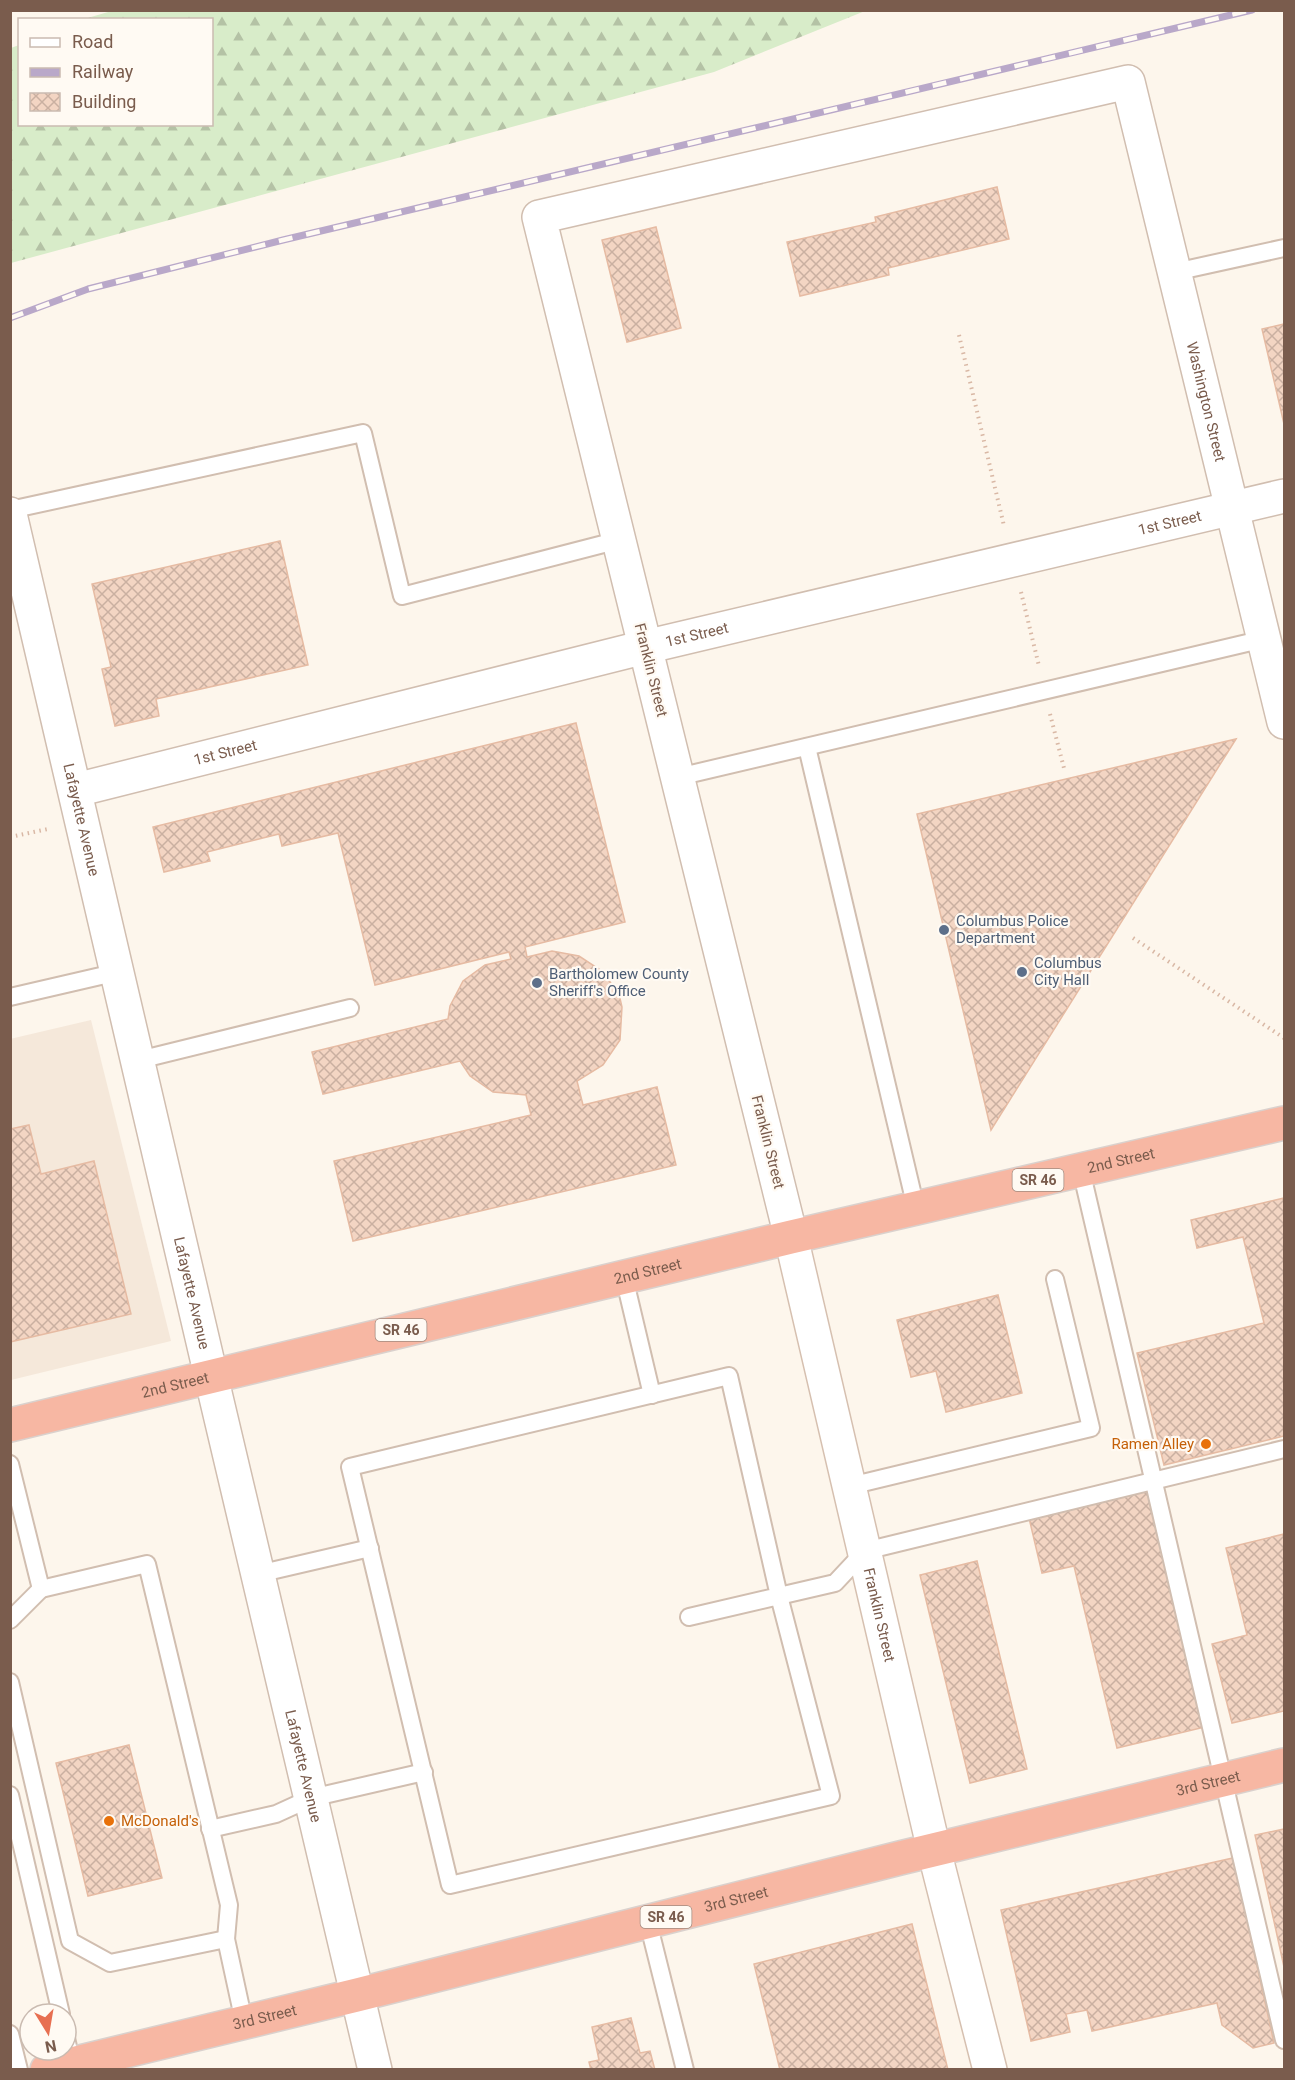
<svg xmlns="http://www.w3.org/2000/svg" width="1295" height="2080" viewBox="0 0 1295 2080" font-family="Roboto,sans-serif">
	<defs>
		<pattern id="forest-firs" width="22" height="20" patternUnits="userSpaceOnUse" patternTransform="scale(1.5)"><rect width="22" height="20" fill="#d8ecc9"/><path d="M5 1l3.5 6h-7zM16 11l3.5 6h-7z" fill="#b4c2a5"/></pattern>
		<pattern id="building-cross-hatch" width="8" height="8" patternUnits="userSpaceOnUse" patternTransform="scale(1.5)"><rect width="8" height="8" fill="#f3d5c3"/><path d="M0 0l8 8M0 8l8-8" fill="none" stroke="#cab0a1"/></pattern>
	</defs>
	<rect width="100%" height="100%" fill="#fdf6ec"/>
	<path fill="#f5e8da" d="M91,1020l80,321 -160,39 -1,-341z"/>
	<path fill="url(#forest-firs)" d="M115,10h750v1l-151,61 -703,191v-215l8,-3 1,79h192v-104l-128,-1z"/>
	<g fill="url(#building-cross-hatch)" stroke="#e6bba3" stroke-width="1.5">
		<path d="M997,187l12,52 -121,29 1,7 -89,21 -13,-54 89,-20 -1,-5z"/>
		<path d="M656,227l25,101 -54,14 -25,-102z"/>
		<path d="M1284,324v100l-22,-95z"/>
		<path d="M280,541l28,124 -152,34 3,17 -44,10 -13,-57 9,-2 -19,-83z"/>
		<path d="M576,723l49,199 -100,25 2,10 25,-6 27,5 23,15 17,23 3,13 -2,33 -17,25 -26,16 6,24 74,-18 19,78 -323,76 -19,-80 197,-46 -5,-20 -33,-3 -23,-16 -10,-15 -137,33 -11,-42 136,-33 2,-13 13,-25 22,-16 26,-6 -2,-7 -134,33 -37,-152 -56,13 -3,-12 -72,18 3,9 -46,11 -11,-45z"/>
		<path d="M1236,739l-245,391 -74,-316z"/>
		<path d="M29,1125l12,49 53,-13 37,153 -121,28v-213z"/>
		<path d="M1284,1198v238l-120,29 -27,-112 127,-30 -21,-86 -46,11 -6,-28z"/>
		<path d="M998,1295l24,98 -76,19 -10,-41 -25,6 -14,-57z"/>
		<path d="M1148,1489l57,238 -88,21 -43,-182 -32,7 -13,-55z"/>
		<path d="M1284,1534v177l-52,12 -20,-79 35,-9 -21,-87z"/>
		<path d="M977,1561l50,208 -57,14 -50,-208z"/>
		<path d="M129,1745l33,133 -74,18 -32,-133z"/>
		<path d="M1284,1829v138l-29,-132z"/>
		<path d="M1233,1858l41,185 -21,5 -31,-23 -5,-22 -125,28 -5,-21 -21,4 4,18 -39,9 -30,-131z"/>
		<path d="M912,1924l36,146h-168l-26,-106z"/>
		<path d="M631,2018l9,35 10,-2 5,19h-64l-2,-8 10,-2 -7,-33z"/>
	</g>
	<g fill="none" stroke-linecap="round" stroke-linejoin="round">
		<g stroke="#d1beb0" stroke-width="20">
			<g id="lane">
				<path d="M1175,272l109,-24"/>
				<path d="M10,510l353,-77 39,163 217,-56"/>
				<path d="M807,747l109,461"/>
				<path d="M678,777l586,-138"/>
				<path d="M10,997l108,-25"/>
				<path d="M139,1060l211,-52"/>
				<path d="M1081,1170l203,870"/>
				<path d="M624,1277l28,118"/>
				<path d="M10,1464l31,125 106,-25 82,341 -3,34 18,83"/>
				<path d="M850,1486l241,-58 -36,-149"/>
				<path d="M258,1574l112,-26"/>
				<path d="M689,1617l90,-21 -50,-220 -379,91 100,418 381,-89 -52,-200 56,-13 30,-32 419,-102"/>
				<path d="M10,1620l31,-31"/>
				<path d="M10,1682l60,259 40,22 116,-24"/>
				<path d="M10,1795l51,219"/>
				<path d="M210,1829l66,-15 35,-16 113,-26"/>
				<path d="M648,1922l37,148"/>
				<path d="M10,2034l9,36"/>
				<path d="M66,2038l7,31"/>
			</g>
		</g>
		<g stroke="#d1beb0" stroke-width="36">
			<g id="street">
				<path id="s1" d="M10,514l201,862 164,694"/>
				<path id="s2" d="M76,790l569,-143 639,-151"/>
				<path id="s3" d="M791,1237l-252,-1020 589,-135 156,640"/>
			</g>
		</g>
		<g stroke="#d6c0b0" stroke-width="36">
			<g id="secondary">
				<path id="s4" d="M791,1237l143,613 56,220"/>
			</g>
		</g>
		<g stroke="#dad1cd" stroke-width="36">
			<g id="highway">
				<path id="s5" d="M10,1425l781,-188 493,-114"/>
				<path id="s6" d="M47,2070l310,-75 543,-137 384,-93"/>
			</g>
		</g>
		<g stroke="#d9b8a5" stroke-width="4" stroke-dasharray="1.5 4.5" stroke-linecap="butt">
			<path d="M959,335l45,191"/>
			<path d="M1021,592l18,74"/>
			<path d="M1050,714l15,58"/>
			<path d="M10,837l38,-8"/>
			<path d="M1133,938l151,100"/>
		</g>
		<use href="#lane" stroke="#fff" stroke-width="16"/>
		<use href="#street" stroke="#fff" stroke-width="33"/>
		<use href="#secondary" stroke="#fff" stroke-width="33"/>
		<use href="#highway" stroke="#f7b7a3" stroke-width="33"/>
		<g stroke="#b9a8c9" stroke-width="7">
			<path id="rail" d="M10,318l78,-29 195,-49 969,-230"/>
		</g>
		<use href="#rail" stroke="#fffaf3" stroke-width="4.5" stroke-dasharray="14" stroke-linecap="butt"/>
	</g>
	<g fill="#5c6f8a" stroke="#fffaf3" stroke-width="2">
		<circle cx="944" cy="930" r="6"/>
		<circle cx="1022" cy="972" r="6"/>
		<circle cx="537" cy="983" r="6"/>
	</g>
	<g fill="#e8710a" stroke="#fffaf3" stroke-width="2">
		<circle cx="1206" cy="1444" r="6"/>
		<circle cx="109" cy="1821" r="6"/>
	</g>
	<g text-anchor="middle" stroke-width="4.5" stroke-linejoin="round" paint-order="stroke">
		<g fill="#fffaf3" stroke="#a28b7f" stroke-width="1.5">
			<rect x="1012.5" y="1169" width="51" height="22" rx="4.5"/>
			<rect x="375.5" y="1319" width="51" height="22" rx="4.5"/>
			<rect x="640.5" y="1906" width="51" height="22" rx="4.5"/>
		</g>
		<g font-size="14" font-weight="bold" fill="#7a5c4d">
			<text x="1038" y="1185">SR 46</text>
			<text x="401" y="1335">SR 46</text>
			<text x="666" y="1922">SR 46</text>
		</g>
		<g font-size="15" fill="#7a5c4d" stroke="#fffaf3">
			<text dy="5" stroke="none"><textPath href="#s3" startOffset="1984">Washington Street</textPath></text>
			<text dy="5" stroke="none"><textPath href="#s2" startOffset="1126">1st Street</textPath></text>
			<text dy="5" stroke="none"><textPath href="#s2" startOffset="640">1st Street</textPath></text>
			<text transform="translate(651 670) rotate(76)" y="5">Franklin Street</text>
			<text dy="5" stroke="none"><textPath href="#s2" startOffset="154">1st Street</textPath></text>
			<text dy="5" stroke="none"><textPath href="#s1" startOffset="314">Lafayette Avenue</textPath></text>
			<text transform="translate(768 1142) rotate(76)" y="5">Franklin Street</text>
			<text dy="5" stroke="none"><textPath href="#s5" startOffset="1142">2nd Street</textPath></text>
			<text dy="5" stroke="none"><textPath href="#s5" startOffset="656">2nd Street</textPath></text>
			<text dy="5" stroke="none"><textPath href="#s1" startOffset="800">Lafayette Avenue</textPath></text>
			<text dy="5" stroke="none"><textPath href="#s5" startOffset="170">2nd Street</textPath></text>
			<text dy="5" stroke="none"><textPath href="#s4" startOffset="388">Franklin Street</textPath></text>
			<text dy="5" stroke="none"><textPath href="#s1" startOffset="1286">Lafayette Avenue</textPath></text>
			<text dy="5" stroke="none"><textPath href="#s6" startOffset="1196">3rd Street</textPath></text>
			<text dy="5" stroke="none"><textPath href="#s6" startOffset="710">3rd Street</textPath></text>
			<text dy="5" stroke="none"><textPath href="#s6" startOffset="224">3rd Street</textPath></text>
		</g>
		<g font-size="15" fill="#4e5e75" stroke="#fffaf3" text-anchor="start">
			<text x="956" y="926">Columbus Police<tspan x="956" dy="17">Department</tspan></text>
			<text x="1034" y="968">Columbus<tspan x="1034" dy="17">City Hall</tspan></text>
			<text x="549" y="979">Bartholomew County<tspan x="549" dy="17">Sheriff's Office</tspan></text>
		</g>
		<g font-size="15" fill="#c56008" stroke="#fffaf3" text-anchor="end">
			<text x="1194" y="1449">Ramen Alley</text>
			<text x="121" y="1826" text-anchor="start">McDonald's</text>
		</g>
	</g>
	<rect width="1295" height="2080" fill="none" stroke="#7a5c4d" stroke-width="24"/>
	<rect x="18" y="18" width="195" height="108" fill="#fffaf3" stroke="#cabbb1" stroke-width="1.5"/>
	<rect x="30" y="38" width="30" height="9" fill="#ffffff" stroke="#cabbb1" stroke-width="1.5"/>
	<text x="72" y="48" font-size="18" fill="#7a5c4d">Road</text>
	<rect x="30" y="68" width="30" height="9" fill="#b9a8c9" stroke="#cabbb1" stroke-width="1.5"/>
	<text x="72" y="78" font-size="18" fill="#7a5c4d">Railway</text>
	<rect x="30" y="93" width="30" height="18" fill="url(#building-cross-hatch)" stroke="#cabbb1" stroke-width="1.5"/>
	<text x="72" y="108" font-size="18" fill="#7a5c4d">Building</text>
	<g transform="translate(48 2032) rotate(169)"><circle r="28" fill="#fffaf3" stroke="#cabbb1" stroke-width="1.5"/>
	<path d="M0-4.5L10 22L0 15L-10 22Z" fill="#e76f51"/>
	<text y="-9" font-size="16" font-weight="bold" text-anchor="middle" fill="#7a5c4d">N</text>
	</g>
</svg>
